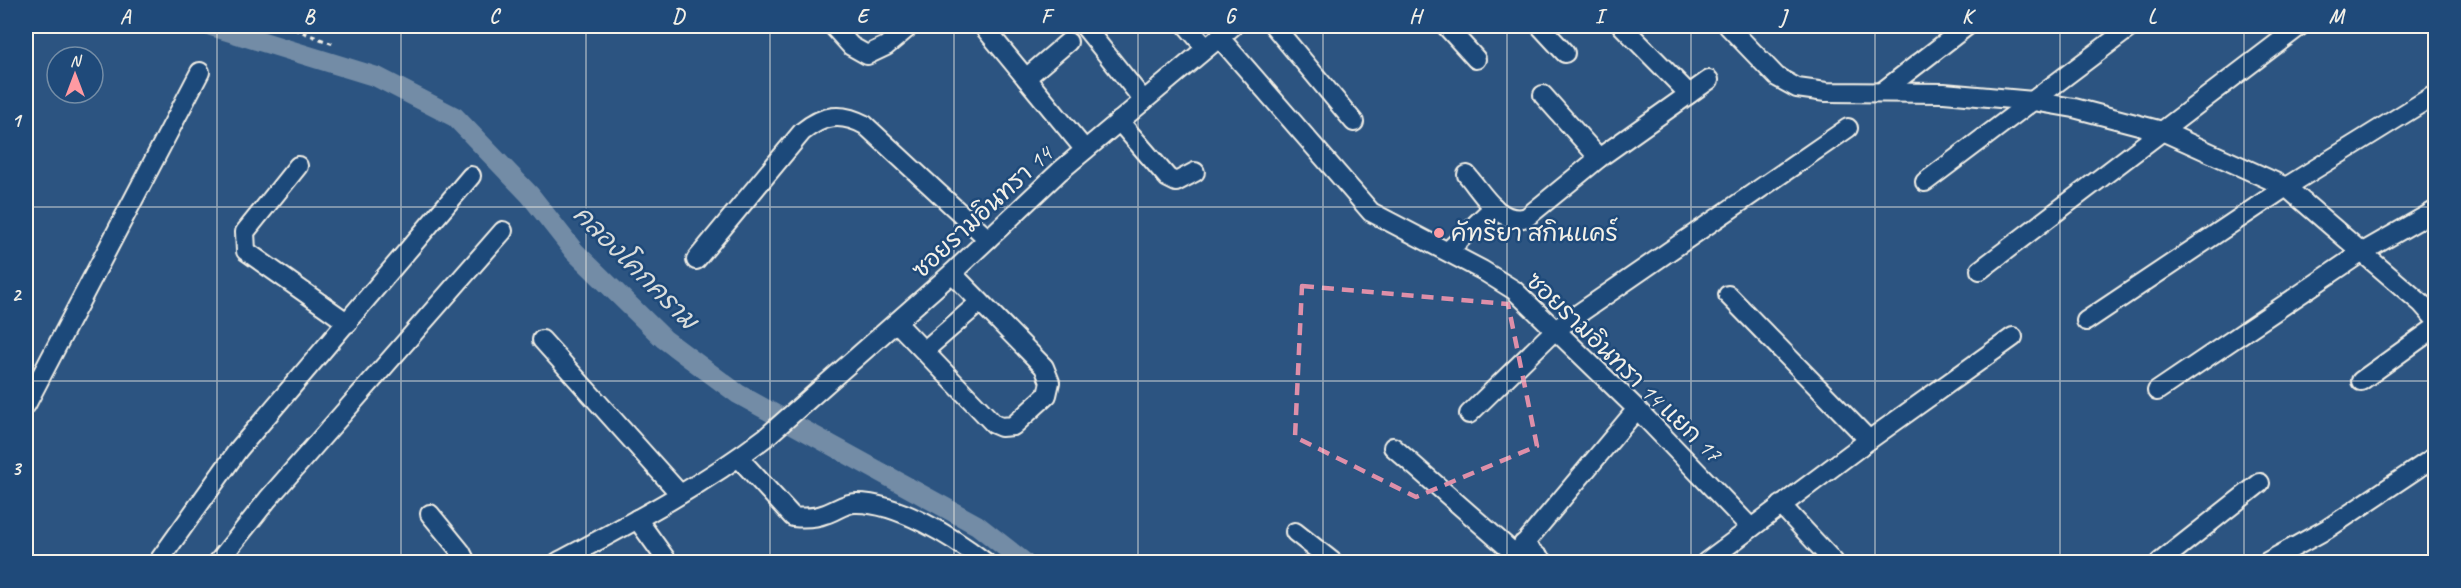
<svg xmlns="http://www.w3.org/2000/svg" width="2461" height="588" viewBox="0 0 2461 588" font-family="Caveat,'Playpen Sans Thai',sans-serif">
	<rect width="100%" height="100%" fill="#2c5481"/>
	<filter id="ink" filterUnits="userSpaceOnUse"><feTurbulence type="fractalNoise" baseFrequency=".0167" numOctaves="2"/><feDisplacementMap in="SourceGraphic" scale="12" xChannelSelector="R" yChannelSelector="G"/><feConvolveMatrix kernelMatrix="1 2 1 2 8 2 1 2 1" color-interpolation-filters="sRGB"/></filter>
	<g filter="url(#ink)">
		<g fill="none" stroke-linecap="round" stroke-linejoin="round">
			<path stroke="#738ca6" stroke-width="20" d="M211,26l166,51 78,40 75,78 44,56 90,88 74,55 239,131 47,37"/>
			<g stroke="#f4f1e8" stroke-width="22">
				<g id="minor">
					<path d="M833,26l18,20 16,9 19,-9 24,-20"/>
					<path d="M983,26l102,124"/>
					<path d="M1084,26l60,75"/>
					<path d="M1187,26l19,22"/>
					<path d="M1274,26l80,96"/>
					<path d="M1446,26l30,33"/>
					<path d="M1540,26l25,27"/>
					<path d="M1622,26l67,68"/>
					<path d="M1728,26l49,51 20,11 29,4 118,1 89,8 41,7 88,23 124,56 136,117 14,16"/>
					<path d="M1219,37l152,175 111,58 32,20 123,119 114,119"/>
					<path d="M1026,78l42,-36"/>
					<path d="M1883,91l84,-65"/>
					<path d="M1543,95l56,63"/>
					<path d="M1119,121l49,57 8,4 19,-10"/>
					<path d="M298,166l-53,66 1,19 102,72"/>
					<path d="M1467,175c16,19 33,51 60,42l72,-59 110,-78"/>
					<path d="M1925,182l207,-156"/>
					<path d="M1448,251l46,-44"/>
					<path d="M696,260l106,-128c21,-17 39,-20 63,-7l123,114"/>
					<path d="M1980,270l320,-244"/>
					<path d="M1728,295l141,145"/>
					<path d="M2086,321l200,-134 150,-93"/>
					<path d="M897,323l97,101 7,3 12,-1 34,-31 3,-13 -6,-15 -92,-94"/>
					<path d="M542,340l138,154"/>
					<path d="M925,350l55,-48"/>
					<path d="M2361,381l75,-54"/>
					<path d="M2157,391l204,-138 75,-43"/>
					<path d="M26,405l174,-333"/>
					<path d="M1469,414l86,-84 293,-202"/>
					<path d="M1393,447l122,107"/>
					<path d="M739,458l54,59c10,1 22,1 32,-3 10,-3 20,-11 30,-11 42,-1 98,34 130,59"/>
					<path d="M1781,505l53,57"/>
					<path d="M430,514l31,38 5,10"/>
					<path d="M637,519l31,43"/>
					<path d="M1295,532l38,30"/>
					<path d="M1523,544l21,18"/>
					<path d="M158,562l80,-112 233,-274"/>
					<path d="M218,562l50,-63 235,-268"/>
					<path d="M558,562c71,-38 144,-76 208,-125l186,-164 108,-102 173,-145"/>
					<path d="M1509,562l128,-153"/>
					<path d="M1706,562l163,-122 144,-103"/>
					<path d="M2160,562l100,-79"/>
					<path d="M2267,562l60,-33 109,-73"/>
				</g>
			</g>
			<path stroke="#f4f1e8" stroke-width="3" stroke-dasharray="4.5 4.5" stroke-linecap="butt" d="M286,26l47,18"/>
			<use href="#minor" stroke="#1f4a7a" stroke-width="18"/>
		</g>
	</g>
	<path fill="none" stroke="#de8fa9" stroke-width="4.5" stroke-dasharray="12 8" stroke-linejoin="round" d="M1302,286l206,18 29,142 -121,51 -121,-60z"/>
	<path fill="none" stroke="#f4f1e8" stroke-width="1.5" stroke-opacity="0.55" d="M217,26v536M401,26v536M586,26v536M770,26v536M954,26v536M1138,26v536M1323,26v536M1507,26v536M1691,26v536M1875,26v536M2060,26v536M2244,26v536M26,207h2410M26,381h2410"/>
	<circle fill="#ff9aa2" stroke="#1f4a7a" stroke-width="2" cx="1439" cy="233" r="6"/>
	<g text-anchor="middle" stroke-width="5" stroke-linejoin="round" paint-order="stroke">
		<g font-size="24" fill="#f4f1e8" stroke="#1f4a7a">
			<text transform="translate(982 212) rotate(-43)" y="8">ซอยรามอินทรา 14</text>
			<text transform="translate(1624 367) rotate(44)" y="8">ซอยรามอินทรา 14 แยก 17</text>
		</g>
		<g font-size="24" fill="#f4f1e8" stroke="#1f4a7a" text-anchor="start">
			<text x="1451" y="241">คัทรียา สกินแคร์</text>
		</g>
		<g font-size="26" font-style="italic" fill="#dadddb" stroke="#1f4a7a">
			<text transform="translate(636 267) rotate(45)" y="9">คลองโคกคราม</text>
		</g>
	</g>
	<rect width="2461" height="588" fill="none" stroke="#1f4a7a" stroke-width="66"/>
	<g transform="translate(75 75)"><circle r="28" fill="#1f4a7a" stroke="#748da6" stroke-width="1.5"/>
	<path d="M0-4.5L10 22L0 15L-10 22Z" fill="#ff9aa2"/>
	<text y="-9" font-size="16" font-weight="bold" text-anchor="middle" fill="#f4f1e8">N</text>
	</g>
	<rect x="33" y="33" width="2395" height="522" fill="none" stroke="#f4f1e8" stroke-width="2"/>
	<g font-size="20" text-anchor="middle" font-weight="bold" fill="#f4f1e8">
		<text x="125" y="23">A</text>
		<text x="309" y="23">B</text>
		<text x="494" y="23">C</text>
		<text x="678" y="23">D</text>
		<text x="862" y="23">E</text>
		<text x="1046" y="23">F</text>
		<text x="1230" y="23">G</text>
		<text x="1415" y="23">H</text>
		<text x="1599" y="23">I</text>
		<text x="1783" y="23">J</text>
		<text x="1967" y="23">K</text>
		<text x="2152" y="23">L</text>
		<text x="2336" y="23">M</text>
		<text x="16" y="127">1</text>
		<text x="16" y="301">2</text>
		<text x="16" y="475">3</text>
	</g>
</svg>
